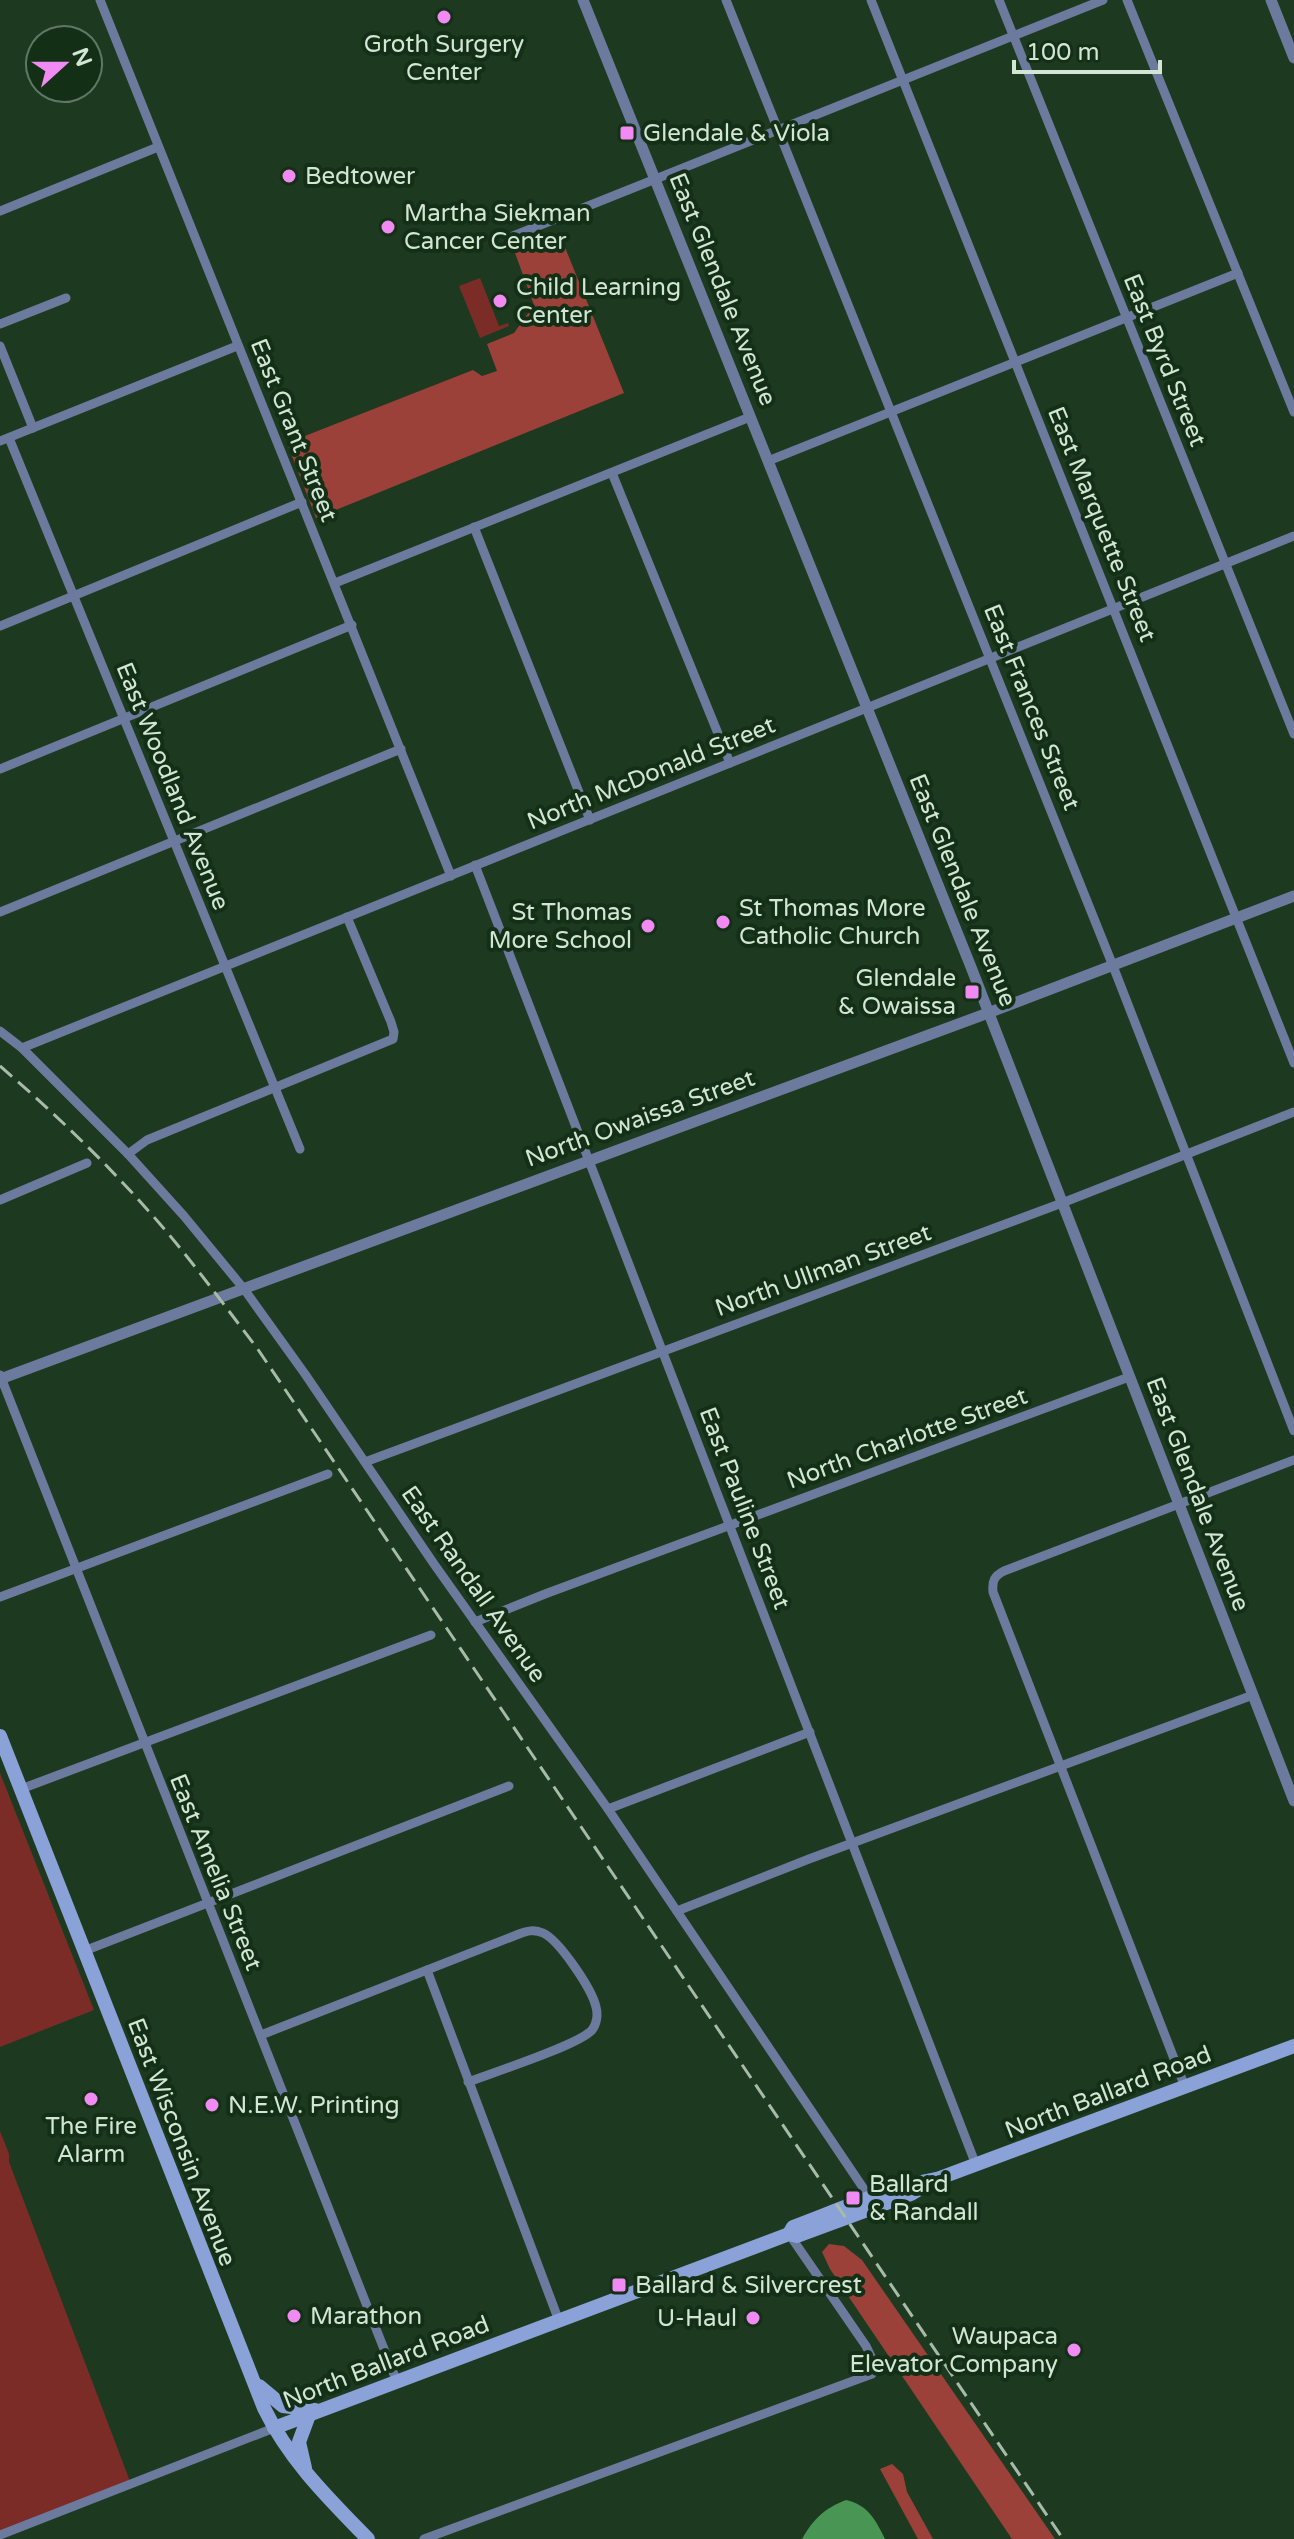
<svg xmlns="http://www.w3.org/2000/svg" width="1294" height="2539" viewBox="0 0 1294 2539" font-family="'Varela Round',sans-serif">
	<rect width="100%" height="100%" fill="#1d3a20"/>
	<g fill="#7c2c27">
		<path d="M480,278l19,48 9,-3 1,3 -29,12 -21,-52z"/>
		<path d="M0,1773l94,237 -94,37z"/>
		<path d="M0,2131l9,23v8l122,322 -131,51z"/>
	</g>
	<g fill="#9c403a">
		<path d="M560,235l64,158 -308,125 -29,-75 186,-73 9,6 15,-5 -10,-27 27,-11 20,-28 -19,-52z"/>
		<path d="M829,2244l15,2 18,14 193,279h-43l-182,-270 -8,-17z"/>
		<path d="M892,2464l11,10 4,18 26,47h-15l-38,-70z"/>
	</g>
	<path fill="#499553" d="M846,2500c22,5 29,19 39,39h-83c11,-20 23,-31 44,-39z"/>
	<g fill="none" stroke-linecap="round" stroke-linejoin="round">
		<g stroke="#6b7a9d" stroke-width="9">
			<path d="M100,0l351,876"/>
			<path d="M726,0l387,966 181,465"/>
			<path d="M871,0l423,1063"/>
			<path d="M999,0l295,734"/>
			<path d="M1127,0l167,412"/>
			<path d="M0,211l158,-64"/>
			<path d="M513,236l590,-236"/>
			<path d="M0,324l66,-26"/>
			<path d="M0,346l33,82"/>
			<path d="M9,438l291,711"/>
			<path d="M0,441l237,-95"/>
			<path d="M768,461l470,-188"/>
			<path d="M612,473l118,290"/>
			<path d="M474,527l116,293"/>
			<path d="M335,583l415,-166"/>
			<path d="M0,626l302,-124"/>
			<path d="M0,769l352,-144"/>
			<path d="M475,865l501,1300"/>
			<path d="M0,912l401,-163"/>
			<path d="M0,1031l22,17 106,106 56,62 60,73 61,85 129,190 174,245 262,389"/>
			<path d="M22,1048l1272,-512"/>
			<path d="M128,1154l19,-14 246,-101 1,-7 -3,-10 -44,-105"/>
			<path d="M0,1200l87,-37"/>
			<path d="M0,1375l397,1007"/>
			<path d="M365,1462l697,-259 232,-91"/>
			<path d="M0,1597l328,-123"/>
			<path d="M475,1622l70,-28 584,-217"/>
			<path d="M21,1789l410,-154"/>
			<path d="M608,1809l202,-77"/>
			<path d="M677,1911l132,-52 444,-164"/>
			<path d="M84,1951l425,-165"/>
			<path d="M427,1970l132,351"/>
			<path d="M261,2035l258,-101c8,-3 15,-5 24,-1 16,7 49,56 53,74 2,7 1,17 -4,23 -13,15 -100,43 -124,52"/>
			<path d="M1185,2087l-192,-495c-1,-11 1,-16 11,-21l290,-111"/>
			<path d="M0,2535l274,-107"/>
			<path d="M424,2539l448,-165 4,-7 -10,-21 -77,-112"/>
		</g>
		<g stroke="#6b7a9d" stroke-width="11">
			<path d="M583,0l388,967 323,834"/>
			<path d="M1271,0l23,58"/>
			<path d="M0,1379l988,-366 306,-117"/>
		</g>
		<g stroke="#8ba2d9" stroke-width="14">
			<path d="M0,1736l264,672c25,52 65,91 104,131"/>
			<path d="M789,2234l4,-7c48,-18 94,-39 144,-48l357,-133"/>
			<path d="M259,2386l24,20 32,4"/>
			<path d="M274,2428l515,-194 8,2 114,-42 26,-15"/>
			<path d="M305,2468l-6,-26 10,-27"/>
		</g>
		<path stroke="#a7bba8" stroke-width="3" stroke-dasharray="16 8" stroke-linecap="butt" d="M0,1066c59,51 115,105 166,165 32,38 61,78 91,117l806,1191"/>
	</g>
	<g fill="#f28af3" stroke="#133017" stroke-width="3">
		<circle cx="444" cy="17" r="8"/>
		<rect x="619" y="125" width="16" height="16" rx="4"/>
		<circle cx="289" cy="176" r="8"/>
		<circle cx="388" cy="227" r="8"/>
		<circle cx="500" cy="301" r="8"/>
		<circle cx="723" cy="922" r="8"/>
		<circle cx="648" cy="926" r="8"/>
		<rect x="964" y="984" width="16" height="16" rx="4"/>
		<circle cx="91" cy="2099" r="8"/>
		<circle cx="212" cy="2105" r="8"/>
		<rect x="845" y="2190" width="16" height="16" rx="4"/>
		<rect x="611" y="2277" width="16" height="16" rx="4"/>
		<circle cx="294" cy="2316" r="8"/>
		<circle cx="753" cy="2318" r="8"/>
		<circle cx="1074" cy="2350" r="8"/>
	</g>
	<g text-anchor="middle" stroke-width="8" stroke-linejoin="round" paint-order="stroke">
		<g font-size="24" fill="#d3e5d4" stroke="#133017" text-anchor="start">
			<text x="444" y="52" text-anchor="middle">Groth Surgery<tspan x="444" dy="28">Center</tspan></text>
			<text x="643" y="141">Glendale &amp; Viola</text>
			<text x="305" y="184">Bedtower</text>
			<text x="404" y="221">Martha Siekman<tspan x="404" dy="28">Cancer Center</tspan></text>
			<text x="516" y="295">Child Learning<tspan x="516" dy="28">Center</tspan></text>
			<text x="739" y="916">St Thomas More<tspan x="739" dy="28">Catholic Church</tspan></text>
			<text x="632" y="920" text-anchor="end">St Thomas<tspan x="632" dy="28">More School</tspan></text>
			<text x="956" y="986" text-anchor="end">Glendale<tspan x="956" dy="28">&amp; Owaissa</tspan></text>
			<text x="228" y="2113">N.E.W. Printing</text>
			<text x="91" y="2134" text-anchor="middle">The Fire<tspan x="91" dy="28">Alarm</tspan></text>
			<text x="869" y="2192">Ballard<tspan x="869" dy="28">&amp; Randall</tspan></text>
			<text x="635" y="2293">Ballard &amp; Silvercrest</text>
			<text x="310" y="2324">Marathon</text>
			<text x="737" y="2326" text-anchor="end">U-Haul</text>
			<text x="1058" y="2344" text-anchor="end">Waupaca<tspan x="1058" dy="28">Elevator Company</tspan></text>
		</g>
		<g font-size="24" fill="#d3e5d4" stroke="#133017">
			<text transform="translate(723 289) rotate(68)" y="8">East Glendale Avenue</text>
			<text transform="translate(1165 360) rotate(68)" y="8">East Byrd Street</text>
			<text transform="translate(294 430) rotate(68)" y="8">East Grant Street</text>
			<text transform="translate(1102 524) rotate(68)" y="8">East Marquette Street</text>
			<text transform="translate(1032 707) rotate(68)" y="8">East Frances Street</text>
			<text transform="translate(651 773) rotate(-22)" y="8">North McDonald Street</text>
			<text transform="translate(173 786) rotate(68)" y="8">East Woodland Avenue</text>
			<text transform="translate(963 890) rotate(68)" y="8">East Glendale Avenue</text>
			<text transform="translate(640 1118) rotate(-20)" y="8">North Owaissa Street</text>
			<text transform="translate(823 1270) rotate(-20)" y="8">North Ullman Street</text>
			<text transform="translate(907 1438) rotate(-20)" y="8">North Charlotte Street</text>
			<text transform="translate(1198 1494) rotate(69)" y="8">East Glendale Avenue</text>
			<text transform="translate(745 1508) rotate(69)" y="8">East Pauline Street</text>
			<text transform="translate(474 1584) rotate(55)" y="8">East Randall Avenue</text>
			<text transform="translate(216 1872) rotate(68)" y="8">East Amelia Street</text>
			<text transform="translate(1108 2092) rotate(-21)" y="8">North Ballard Road</text>
			<text transform="translate(182 2142) rotate(69)" y="8">East Wisconsin Avenue</text>
			<text transform="translate(386 2362) rotate(-21)" y="8">North Ballard Road</text>
		</g>
	</g>
	<g transform="translate(64 64) rotate(69)"><circle r="38" fill="#133017" stroke="#607863" stroke-width="2"/>
	<path d="M0-6L14 30L0 20L-14 30Z" fill="#f28af3"/>
	<text y="-12" font-size="22" font-weight="bold" text-anchor="middle" fill="#d3e5d4">N</text>
	</g>
	<path d="M1014 60v12h146v-12" fill="none" stroke="#d3e5d4" stroke-width="4"/>
	<text x="1026" y="60" font-size="24" fill="#d3e5d4" stroke="#133017" stroke-width="6" paint-order="stroke">100 m</text>
</svg>
